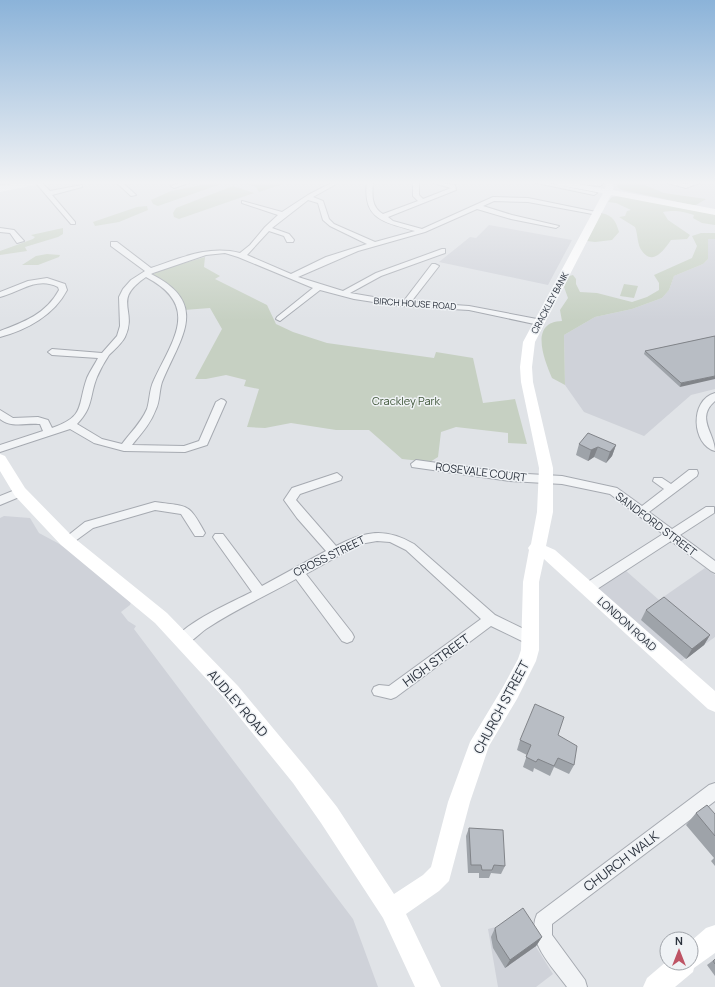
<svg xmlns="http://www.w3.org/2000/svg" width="715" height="987" viewBox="0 0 715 987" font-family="Manrope,sans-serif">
	<rect width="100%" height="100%" fill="#e0e3e7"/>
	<g fill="#cfd2d9">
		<path d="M489,225l83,15 -24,45 -109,-23 31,-25 6,1z"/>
		<path d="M708,239h7v150l-24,6 -47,41 -60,-24 -19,-27 -1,-50 31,-18 37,-8 30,-11 7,-8 5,-14 29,-12 5,-5z"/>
		<path d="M4,516l26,2 9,15 26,14 66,55 -1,3 -9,7 7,9 8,5 -2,3 219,290 25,68h-378v-469z"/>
		<path d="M705,568l10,7v62l-35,25 -84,-73 29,-19 34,30z"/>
		<path d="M518,918l35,56 -17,13h-38l-10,-58 15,-4z"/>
	</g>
	<g fill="#c6d0c2">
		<path d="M217,182l7,1 -66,23 -5,-2 -2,-4 20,-9z"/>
		<path d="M239,182h50l-30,10 -3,-5z"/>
		<path d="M615,182h23l26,11 42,6 -10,6h-4l-70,-15 -4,-2z"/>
		<path d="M233,186l21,7 -75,26 -5,-2 -1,-4 3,-5z"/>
		<path d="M619,196l96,17v12l-13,-2 -9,-5 1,-3c-13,-4 -19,-5 -31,-3l5,8 22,15 -3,4 -16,1c-7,10 -18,26 -29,11 -5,-6 -4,-17 -7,-24l-16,-10 6,-1 2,-5 4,-1 -15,-7 -8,-1 4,-5z"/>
		<path d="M147,206l1,4 -29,12 -24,4 -2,-4 44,-15z"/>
		<path d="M601,213c12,2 15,9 18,19l-7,8 -17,2 -8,-1z"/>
		<path d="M63,228v6l-5,3 -33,10 2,4 -27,4v-4l33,-12 2,-2 -4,-2z"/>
		<path d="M701,233h14v6h-7v20l-5,5 -29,12 -5,14 -7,8 -30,11 -37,8 -31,18 1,50 -13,-7c-8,-19 -23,-56 10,-57l-2,-11 8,-12 -4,-11 5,-11 4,-1 3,4v5l4,8 17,1 35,9 15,-5 12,-7v-7l-5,-8 38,-17 5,-12 -5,-10z"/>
		<path d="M47,254l13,1 -1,2 -21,8h-16l14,-9z"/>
		<path d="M205,257l-1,10 16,9 -5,3 52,26 9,19 17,8 34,11 107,15 2,-6 37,6 10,45 32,-4 12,45 -19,-1v-10l-52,-6 -15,5 -3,25 -8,5 -28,-3 -33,-29h-33l-45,-7 -26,5 -18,-1 12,-38 -15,-3 2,-6 -20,-5 -20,4h-11l27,-50 -12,-21 -26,2 -15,-25 -17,-10 8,-5z"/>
		<path d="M624,284l14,2 -4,12 -14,-2z"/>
	</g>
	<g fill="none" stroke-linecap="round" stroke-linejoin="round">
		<g stroke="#a6aab1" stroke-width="2">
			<g id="street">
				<path d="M35,182h6l9,9 32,-6v2l-30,8 23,27v2h-4z"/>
				<path d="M116,182h6l14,13 -5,1z"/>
				<path d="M183,182h9l-18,6 -3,-2z"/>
				<path d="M333,182h7l-27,15 10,4 6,18 5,5 41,18 40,-11c-30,-9 -53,-11 -48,-49h6c-1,13 -2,25 10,32l35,-13 -5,-5v-14h6v13l4,4 28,-11 -17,-5 -1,-1 22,3 1,5 -68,27 5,4 29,8 71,-32 35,1 73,15 -3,2 -70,-13 -34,-1 -11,5 29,9 47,11 -3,2 -45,-9 -34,-10 -52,23 -67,19 -60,26 45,14 33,-18 66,-24h3v4l-64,23 -31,17 53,9 29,-38h3l4,2 -28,36 58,4 73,14 1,2 -4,3 -70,-15 -69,-4 -46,-7 -34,-9 -40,31 -4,-2 1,-2 36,-29 -75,-31 -13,-4 -19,2 -53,18 -2,1c60,30 29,64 11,108 -3,9 -2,19 -6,27 -5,14 -15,25 -24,36l52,1 15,-5 17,-39 5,-3 3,1 2,2 -19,43 -22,7 -61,-1 -30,-8 -24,-14 -70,23v-7l43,-14 -3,-7h-2c-13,-1 -27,4 -38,-5v-9l13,8 25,-1 10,3 4,8c34,-12 25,-22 35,-50 3,-7 8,-14 11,-20l-46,-3 -4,-3 4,-3 50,4 15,-17 3,-10 -1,-29 4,-8 8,-9 14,-9 -34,-25v-4h6l34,26c30,-10 57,-23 89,-15l10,-8 15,-18 13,-12 -36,-12v-2l40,11 26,-17zM308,200l10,3 5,17 7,6 37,18 -41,13 -35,17 -44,-19 22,-24 15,5 3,6h6l1,-2 -5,-6 -17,-6zM146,277c55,29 27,62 8,103 -5,10 -4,20 -7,29 -6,14 -17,24 -25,35l-20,-5 -25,-15c17,-18 12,-27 20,-47 3,-7 8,-16 12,-22 5,-5 13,-12 16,-18 13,-28 -14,-36 21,-60z"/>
				<path d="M532,182h11l54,11 -3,2z"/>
				<path d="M574,182h20l9,2 -3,2 -23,-2z"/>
				<path d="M664,182l22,2 8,-2h8l-16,6z"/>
				<path d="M0,228l14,2 10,11 -7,2 -7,-10 -10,-1z"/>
				<path d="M47,278l18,6 2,6c-13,25 -40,40 -67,47v-6c24,-9 46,-17 59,-41l-1,-3c-21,-11 -38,5 -58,10v-5l28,-11z"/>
				<path d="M715,393v8c-20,17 0,32 0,50 -23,-6 -26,-51 0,-58z"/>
				<path d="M416,460l94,13 52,3 55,12 25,18 22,-17 -11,-8 1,-3h8l9,6 18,-14h8l1,3 -1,3 -48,36 23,17 34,-22h8v6l-34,22 35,26v12l-4,-2 -40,-30 -80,52 -4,1 -4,-1 -2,-4 2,-4 80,-51 -53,-40 -48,-10 -52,-3 -98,-14 -1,-3z"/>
				<path d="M337,473l5,4 -1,3 -41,14 -4,6 40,46c29,-15 49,-19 78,-2l81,71 41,20 2,4 -2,4 -5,2 -5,-2 -35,-17 -95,71 -5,2 -17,-4 -2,-4 2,-4 5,-2 10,1 92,-67 -75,-69 -16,-8 -13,-1 -17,3 -54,30 46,59 2,4 -2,4 -5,2 -5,-2 -46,-62c-30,17 -62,31 -90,50 -9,6 -18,19 -29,15l-2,-4c9,-17 59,-39 77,-48l-37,-52 -2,-3 2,-3h8l39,52 64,-35 -29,-33 -13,-18 8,-12z"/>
				<path d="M20,488l4,1 1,3 -1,3 -24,10v-9z"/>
				<path d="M155,502c34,5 33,0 50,31l-2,3h-8l-14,-22 -26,-4 -62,18 -22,16h-8l-2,-3 24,-19z"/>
				<path d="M715,783v18l-163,123v11l33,45 2,7h-20c-15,-21 -42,-46 -30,-73l172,-129z"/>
			</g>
		</g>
		<use href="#street" fill="#f2f4f6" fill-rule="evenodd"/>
		<g fill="#fff" fill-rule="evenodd">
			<path d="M24,182h15l-4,3 -35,7v-6z"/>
			<path d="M553,182h15l37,7 1,-7h8l-1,8 102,19v6l-104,-20 -76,147 -3,25 1,15 20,86v44l-7,34 9,4 160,141v21l-7,-3 -164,-150 -5,23v68l-3,11 -19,38 -28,47 -19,56 -21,79 -10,10 -33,23 35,73h-26l-32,-69 -62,-95 -28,-40 -69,-85 -69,-75 -94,-78 -46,-49 -15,-25v-17l5,2 20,32 48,49 94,76 71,73 69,83 30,38 57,87 29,-19 8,-8 17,-65 22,-60 33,-55 15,-28 3,-9 2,-68 6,-32 -1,-2 3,-4 6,-32 2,-44 -18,-86 -1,-15 3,-25 80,-149 -46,-8z"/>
			<path d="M715,925v28l-21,15 -1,4 -18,15h-32l4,-9 20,-17v2h24v-22l15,-13z"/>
		</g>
	</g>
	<g fill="#9ea3a9">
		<path d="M715,336l-35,51 -36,-33 1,-3z"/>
		<path d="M579,444l37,1 -4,11 -6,7 -12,-6 -6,4 -12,-6z"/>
		<path d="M646,610l64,25 -6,10 -18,14 -45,-39z"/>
		<path d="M558,735l16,30 -5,9 -15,-7 -4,9 -16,-8 -1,4 -10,-5 4,-12 -10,-5 3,-10z"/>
		<path d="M696,813l19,1v52l-4,-5 3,-3 -28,-33z"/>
		<path d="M469,828l36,38 -4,8 -10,-1 -2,5h-10v-5h-11l-2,-37z"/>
		<path d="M495,928l47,9 -6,9 -31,22 -12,-20 -2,-11z"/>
		<path d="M715,959v17l-8,-11z"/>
	</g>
	<g fill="#818489">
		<path d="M715,376v3l-35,8 1,-4z"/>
		<path d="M616,445l-4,11 -6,7 4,-11z"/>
		<path d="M598,447l-4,10 -6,4 3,-11z"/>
		<path d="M710,635l-6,10 -18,14 6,-10z"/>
		<path d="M542,937l-6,9 -31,22 5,-8z"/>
	</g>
	<g fill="#b8bdc4" stroke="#818489">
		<path d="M715,336v40l-34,7 -36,-32z"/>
		<path d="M588,433l28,12 -6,7 -12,-5 -7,3 -12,-6z"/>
		<path d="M664,597l46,38 -18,14 -46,-39z"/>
		<path d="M535,704l29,13 -6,18 19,11 -3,19 -16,-7 -4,8 -16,-7 -2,3 -10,-5 5,-12 -11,-5z"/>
		<path d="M707,805l8,9v22l-19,-23z"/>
		<path d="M469,828l34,2 2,36 -11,-1 -2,5h-10l-1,-5h-10z"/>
		<path d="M523,908l19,29 -32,23 -13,-20 -2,-12z"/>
		<path d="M715,959v5l-2,-3z"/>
	</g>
	<linearGradient id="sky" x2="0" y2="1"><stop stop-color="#8bb3d9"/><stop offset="0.57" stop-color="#f1f2f4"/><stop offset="1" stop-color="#f1f2f4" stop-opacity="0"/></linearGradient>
	<rect width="715" height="320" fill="url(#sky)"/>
	<g text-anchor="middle" stroke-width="3" stroke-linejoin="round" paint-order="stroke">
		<g font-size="9" fill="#2b323d" stroke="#eff2f5">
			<text transform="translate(550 303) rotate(-62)" y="3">CRACKLEY BANK</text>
			<text transform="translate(415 304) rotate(4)" y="3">BIRCH HOUSE ROAD</text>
		</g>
		<g font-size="11" fill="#40573a" stroke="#eff2f5">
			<text x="406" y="405">Crackley Park</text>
		</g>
		<g font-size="11" fill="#2b323d" stroke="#eff2f5">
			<text transform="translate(481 472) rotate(7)" y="4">ROSEVALE COURT</text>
			<text transform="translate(656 524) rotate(37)" y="4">SANDFORD STREET</text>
			<text transform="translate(329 556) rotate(-26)" y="4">CROSS STREET</text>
			<text transform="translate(627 624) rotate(42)" y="4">LONDON ROAD</text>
		</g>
		<g font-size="13" fill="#2b323d" stroke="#eff2f5">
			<text transform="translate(436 660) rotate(-36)" y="5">HIGH STREET</text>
			<text transform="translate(238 703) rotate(49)" y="5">AUDLEY ROAD</text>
			<text transform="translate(501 707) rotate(-62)" y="5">CHURCH STREET</text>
			<text transform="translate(621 861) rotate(-37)" y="5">CHURCH WALK</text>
		</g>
	</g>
	<g transform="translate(679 951)"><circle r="19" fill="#eff2f5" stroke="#a1a5ab"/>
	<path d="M0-3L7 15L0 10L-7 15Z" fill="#be5465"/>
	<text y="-6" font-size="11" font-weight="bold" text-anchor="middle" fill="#2b323d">N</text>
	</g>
</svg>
